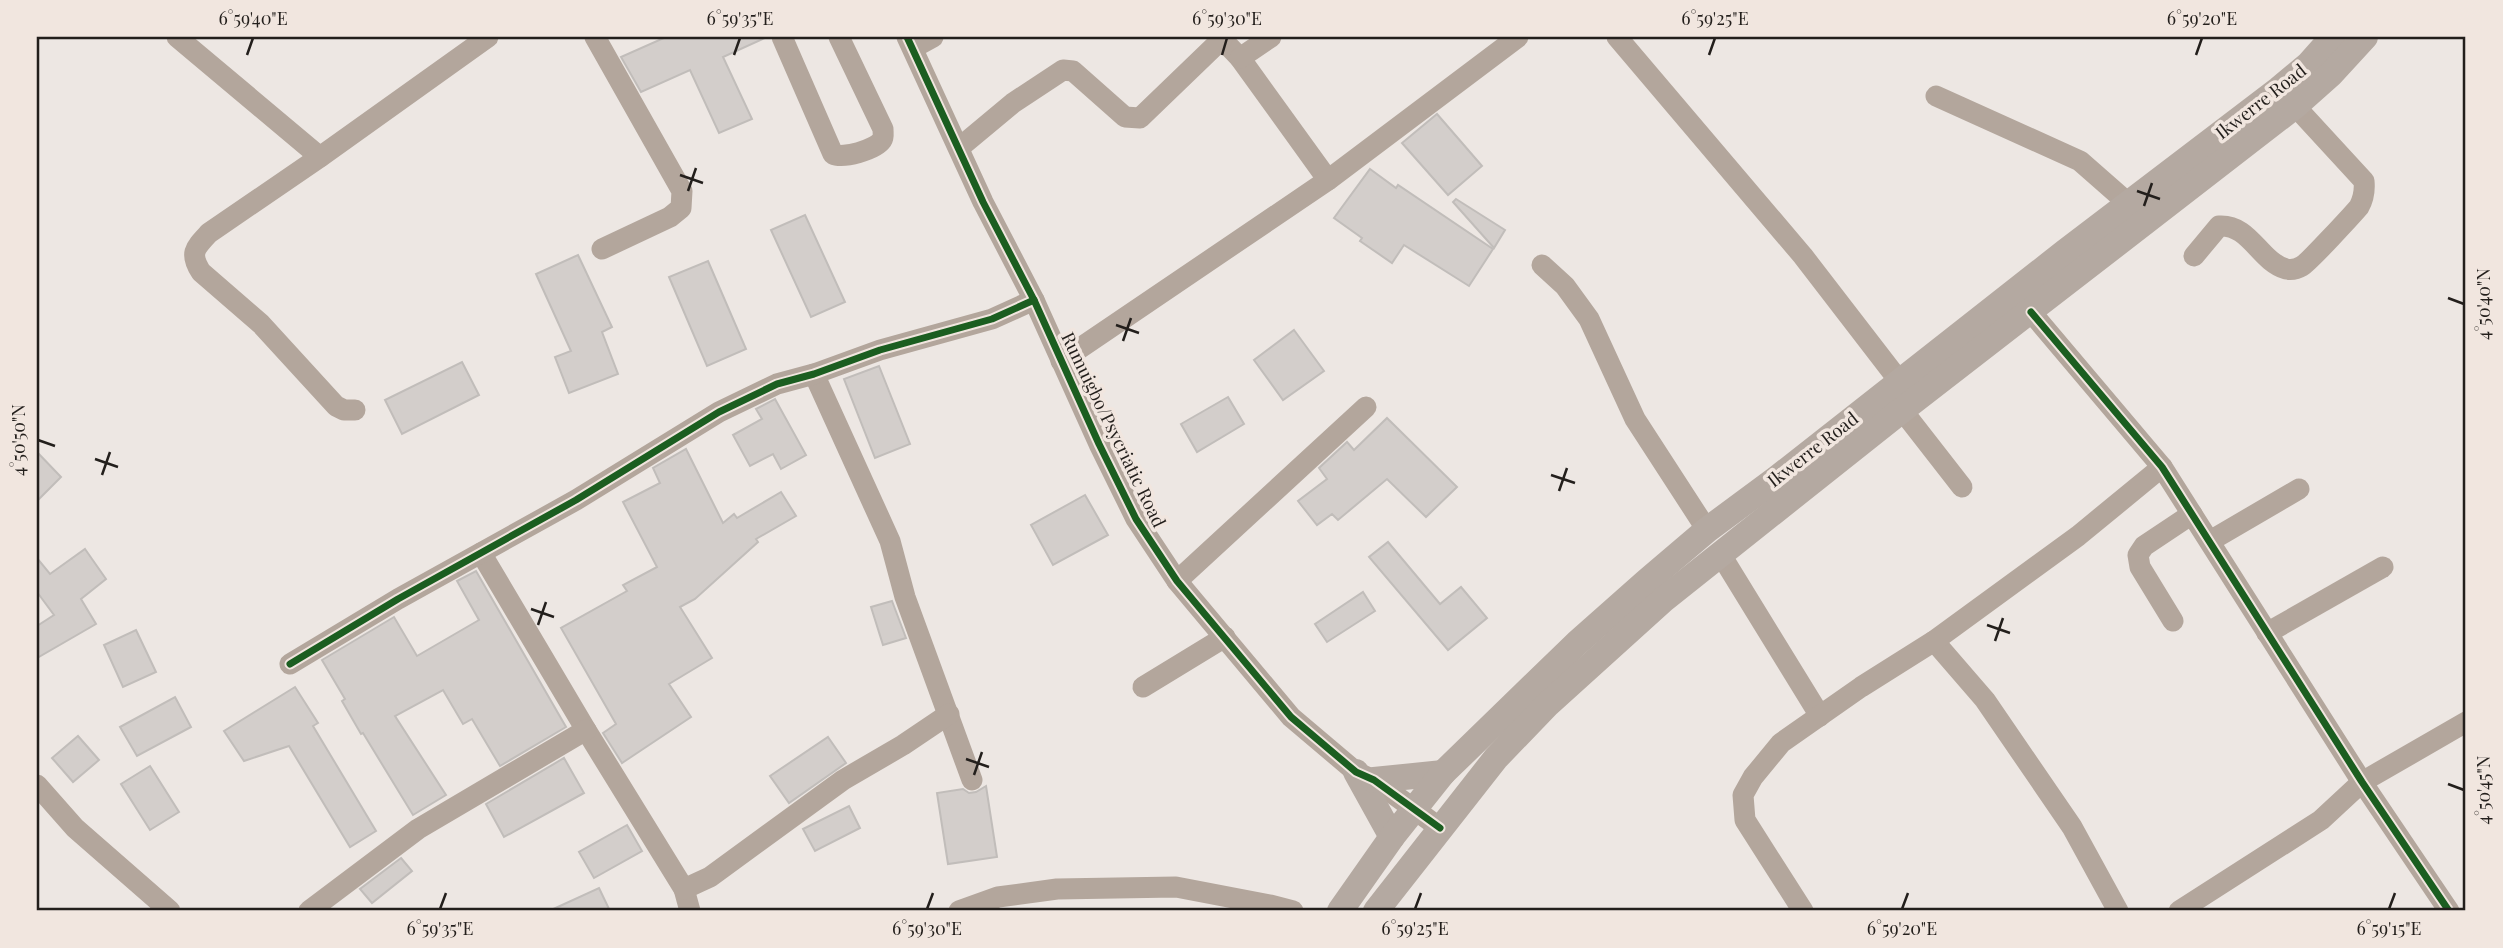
<svg xmlns="http://www.w3.org/2000/svg" width="2503" height="948" viewBox="0 0 2503 948" font-family="'Playfair Display',serif">
	<rect width="100%" height="100%" fill="#ede7e3"/>
	<g fill="#d3cecb" stroke="#c1bdba" stroke-width="2">
		<path d="M666,37h101l-44,20 29,62 -33,14 -29,-63 -49,22 -20,-35z"/>
		<path d="M1437,114l45,52 -34,29 -46,-52z"/>
		<path d="M1370,169l26,19 2,-3 95,64 -24,37 -65,-41 -12,18 -32,-22 2,-3 -28,-20z"/>
		<path d="M1456,199l49,31 -11,18 -41,-46z"/>
		<path d="M805,215l40,87 -34,15 -40,-87z"/>
		<path d="M578,255l34,72 -10,5 16,42 -49,19 -14,-36 16,-6 -35,-77z"/>
		<path d="M708,261l38,88 -39,17 -38,-89z"/>
		<path d="M1294,330l30,41 -41,29 -29,-40z"/>
		<path d="M462,362l17,33 -77,39 -17,-34z"/>
		<path d="M879,366l31,78 -35,14 -31,-79z"/>
		<path d="M1228,397l16,27 -47,28 -16,-28z"/>
		<path d="M775,399l31,56 -25,14 -8,-15 -23,12 -17,-31 29,-16 -6,-10z"/>
		<path d="M1387,418l70,69 -31,30 -39,-38 -49,41 -6,-6 -15,11 -19,-24 29,-22 -8,-11 28,-26 7,8z"/>
		<path d="M686,449l37,74 11,-9 3,4 44,-26 15,24 -40,23 2,3 -63,57 -15,8 32,51 -43,26 22,33 -69,46 -19,-30 13,-9 -55,-96 66,-37 -4,-6 34,-18 -34,-65 37,-19 -7,-15z"/>
		<path d="M37,452l24,25 -24,24z"/>
		<path d="M1085,495l23,40 -55,30 -22,-40z"/>
		<path d="M1388,542l52,62 21,-17 26,31 -39,32 -79,-93z"/>
		<path d="M85,549l21,30 -25,20 15,25 -59,34v-32l17,-11 -17,-23v-34l13,16z"/>
		<path d="M476,571l90,156 -66,39 -28,-47 -9,5 -20,-34 -48,26 51,79 -33,20 -50,-82 -2,1 -19,-33 3,-2 -23,-39 72,-43 23,39 62,-36 -22,-39z"/>
		<path d="M1363,592l12,19 -48,31 -12,-18z"/>
		<path d="M892,601l14,37 -23,7 -12,-38z"/>
		<path d="M136,630l20,42 -33,15 -19,-42z"/>
		<path d="M295,687l23,36 -5,3 63,105 -26,16 -61,-101 -45,15 -20,-30z"/>
		<path d="M175,697l16,30 -54,29 -17,-29z"/>
		<path d="M78,736l21,24 -26,22 -21,-24z"/>
		<path d="M828,737l18,26 -57,40 -19,-27z"/>
		<path d="M564,758l20,35 -80,44 -18,-33z"/>
		<path d="M150,766l29,46 -29,18 -29,-46z"/>
		<path d="M986,786l11,71 -49,7 -11,-71 26,-4 6,4 7,-1z"/>
		<path d="M849,806l11,22 -45,23 -12,-22z"/>
		<path d="M627,825l15,26 -48,27 -15,-26z"/>
		<path d="M401,858l11,13 -40,32 -12,-14z"/>
		<path d="M599,888l11,23h-61z"/>
	</g>
	<g fill="none" stroke-linecap="round" stroke-linejoin="round">
		<g stroke="#b3a69c" stroke-width="21">
			<path d="M177,37l143,120"/>
			<path d="M595,37l87,154 -1,17 -11,9 -68,32"/>
			<path d="M782,37l51,117c10,5 42,-4 49,-14 2,-3 1,-7 1,-11l-44,-92"/>
			<path d="M907,37l76,165 51,98 65,144 37,75 41,62 114,136 65,55 18,8 66,48"/>
			<path d="M1220,37l20,21 88,122"/>
			<path d="M1617,37l186,219 97,126"/>
			<path d="M913,48l20,-11"/>
			<path d="M1240,58l31,-21"/>
			<path d="M1936,96l144,65 49,43"/>
			<path d="M959,148l54,-45 50,-33 10,1 52,46 15,1 82,-79"/>
			<path d="M2194,256l25,-30c31,-2 40,35 67,43 5,1 11,0 16,-3 6,-3 51,-52 57,-59 5,-9 6,-16 5,-26l-69,-75"/>
			<path d="M1542,265l23,21 24,33 46,100 72,111"/>
			<path d="M2031,312l131,155 200,315 87,129"/>
			<path d="M1061,361l267,-181 190,-143"/>
			<path d="M814,374l76,167 15,56 67,183"/>
			<path d="M355,410h-11l-8,-4 -75,-82 -60,-52c-12,-19 -6,-24 8,-39l111,-76 168,-120"/>
			<path d="M1902,410l60,77"/>
			<path d="M2210,541l89,-52"/>
			<path d="M481,553l105,177 98,159 6,22"/>
			<path d="M1721,555l99,161"/>
			<path d="M1177,581l189,-174"/>
			<path d="M2173,621l-33,-54 -2,-12 6,-9 48,-32"/>
			<path d="M2267,633l116,-66"/>
			<path d="M1934,641l51,59 87,127 46,84"/>
			<path d="M290,664l108,-65 178,-99 143,-88 58,-28 37,-10 66,-24 112,-31 42,-19"/>
			<path d="M1143,687l82,-50"/>
			<path d="M37,785l38,43 95,83"/>
			<path d="M684,889l26,-12 133,-97 60,-35 46,-31"/>
			<path d="M309,911l109,-82 168,-99"/>
			<path d="M959,911l39,-14 59,-8 119,-2 94,18 23,6"/>
			<path d="M1803,911l-58,-91 -2,-25 10,-18 28,-34 80,-56 73,-46 144,-105 84,-69"/>
			<path d="M2179,911l142,-91 41,-38 104,-60"/>
		</g>
		<g stroke="#b4a9a1" stroke-width="26">
			<path d="M1356,772l36,65"/>
			<path d="M1374,780l69,-7"/>
			<path d="M1340,911l52,-74 51,-64 134,-130 70,-62 60,-51 69,-51 289,-227 214,-163 30,-25 24,-27"/>
			<path d="M1376,911l120,-153 52,-54 115,-104 239,-190 393,-304 36,-32 34,-37"/>
		</g>
		<g stroke="#f1e6df" stroke-width="11">
			<g id="cycleway">
				<path d="M907,37l76,165 51,98 65,144 37,75 41,62 114,136 65,55 18,8 66,48"/>
				<path d="M2031,312l131,155 200,315 87,129"/>
				<path d="M290,664l108,-65 178,-99 143,-88 58,-28 37,-10 66,-24 112,-31 42,-19"/>
			</g>
		</g>
		<use href="#cycleway" stroke="#1b5e20" stroke-width="7"/>
	</g>
	<path fill="none" stroke="#231f1c" stroke-width="2.5" d="M247,55l6,-17M734,55l6,-17M1222,55l5,-17M1709,55l6,-17M2196,55l6,-17M680,175l23,8M688,191l8,-23M2137,191l23,8M2144,206l8,-23M2448,298l16,6M1116,325l23,8M1123,341l8,-23M38,440l17,6M95,459l23,8M102,475l8,-23M1551,475l24,8M1559,491l8,-23M531,609l23,8M538,625l8,-23M1987,625l23,8M1995,641l8,-23M966,759l23,8M974,775l8,-23M2448,784l16,6M440,909l6,-16M927,909l6,-16M1415,909l6,-16M1902,909l6,-16M2389,909l6,-16"/>
	<g text-anchor="middle" stroke-width="7" stroke-linejoin="round" paint-order="stroke">
		<g font-size="18" fill="#231f1c" stroke="#f1e6df">
			<text transform="translate(2261 102) rotate(-38)" y="6">Ikwerre Road</text>
			<text transform="translate(1113 430) rotate(64)" y="6">Rumuigbo/Psycriatic Road</text>
			<text transform="translate(1813 450) rotate(-38)" y="6">Ikwerre Road</text>
		</g>
	</g>
	<rect width="2503" height="948" fill="none" stroke="#f1e6df" stroke-width="77"/>
	<rect x="38" y="38" width="2426" height="871" fill="none" stroke="#231f1c" stroke-width="2.5"/>
	<g font-size="18" text-anchor="middle" fill="#231f1c">
		<text x="253" y="25">6°59'40"E</text>
		<text x="740" y="25">6°59'35"E</text>
		<text x="1227" y="25">6°59'30"E</text>
		<text x="1715" y="25">6°59'25"E</text>
		<text x="2202" y="25">6°59'20"E</text>
		<text transform="translate(2484 304) rotate(-90)" y="6">4°50'40"N</text>
		<text transform="translate(19 440) rotate(-90)" y="6">4°50'50"N</text>
		<text transform="translate(2484 790) rotate(-90)" y="6">4°50'45"N</text>
		<text x="440" y="935">6°59'35"E</text>
		<text x="927" y="935">6°59'30"E</text>
		<text x="1415" y="935">6°59'25"E</text>
		<text x="1902" y="935">6°59'20"E</text>
		<text x="2389" y="935">6°59'15"E</text>
	</g>
</svg>
